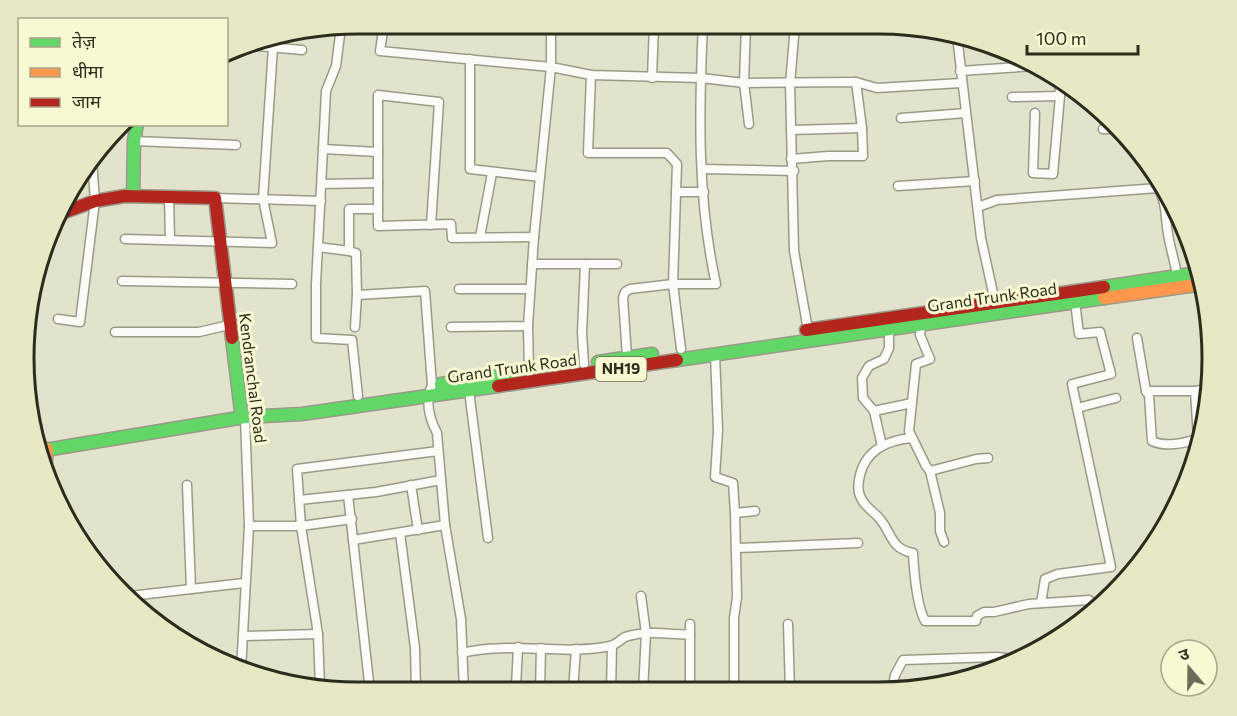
<svg xmlns="http://www.w3.org/2000/svg" width="1237" height="716" viewBox="0 0 1237 716" font-family="Commissioner,'Noto Sans Devanagari',sans-serif">
	<rect width="100%" height="100%" fill="#e3e3cd"/>
	<g fill="none" stroke-linecap="round" stroke-linejoin="round">
		<g stroke="#9a9a89" stroke-width="11">
			<g id="street">
				<path d="M384,24l-4,27 171,16 40,8 110,3 43,5 112,-1 21,6 84,-5"/>
				<path d="M746,25l-2,58 5,41"/>
				<path d="M795,25l-5,59 4,167 14,79"/>
				<path d="M341,27l-5,39 -10,25 -10,193v54l36,2 6,56"/>
				<path d="M957,36l24,202 14,64"/>
				<path d="M245,45l57,5"/>
				<path d="M470,59v110l70,8"/>
				<path d="M960,71l75,-5"/>
				<path d="M591,75l-3,78h79l10,11 -4,120 8,65"/>
				<path d="M652,78l2,-54"/>
				<path d="M1012,97l48,-1"/>
				<path d="M1035,113l-2,60 20,1 7,-78 -1,-18"/>
				<path d="M901,118l65,-5"/>
				<path d="M1103,129h10"/>
				<path d="M791,130l71,-2"/>
				<path d="M134,141l102,4"/>
				<path d="M323,149l55,3"/>
				<path d="M791,159l37,-3h35l-1,-28 -6,-46"/>
				<path d="M702,169l92,2"/>
				<path d="M1153,174v-5"/>
				<path d="M322,184l56,-1"/>
				<path d="M898,186l77,-5"/>
				<path d="M676,192h28"/>
				<path d="M169,197l1,43"/>
				<path d="M215,198l106,3"/>
				<path d="M978,207l19,-7 161,-12c9,15 7,30 10,46 2,14 7,27 9,42"/>
				<path d="M378,209h-29v42l7,2 1,42 68,-4 7,94c-7,16 -3,33 5,48l8,92 16,94 3,72"/>
				<path d="M431,225l8,-123 -61,-7v131l73,-2 1,14 82,-1"/>
				<path d="M480,237l12,-64"/>
				<path d="M125,239l147,4 -9,-44 10,-152"/>
				<path d="M318,247l31,4"/>
				<path d="M532,264h85"/>
				<path d="M122,281l170,3"/>
				<path d="M459,289h71"/>
				<path d="M58,319l22,3 15,-121 -3,-41"/>
				<path d="M923,325l-2,1 -1,9 10,24 -14,5 -7,67 17,35 4,5 10,42v18l4,11"/>
				<path d="M528,326l1,46"/>
				<path d="M355,327l2,-32"/>
				<path d="M451,327l77,-1 6,-89 17,-170v-43"/>
				<path d="M115,332h84l30,-7"/>
				<path d="M1137,338l9,53 3,4 3,46c12,6 33,3 46,-3l-3,-47 12,-2"/>
				<path d="M715,354l3,76 -3,47 18,6 2,30"/>
				<path d="M627,357l-4,-59 2,-6 5,-3 43,-5h43c-19,-85 -17,-173 -13,-260"/>
				<path d="M584,364l-2,-31 3,-69"/>
				<path d="M469,391l19,147"/>
				<path d="M1146,391h49"/>
				<path d="M28,394l1,-56"/>
				<path d="M1077,408l39,-10"/>
				<path d="M874,411l38,-8"/>
				<path d="M912,438c-24,2 -46,12 -52,37 -2,8 -3,16 1,23 3,8 13,14 19,21 12,15 11,30 33,34 1,18 4,53 12,68h51l1,-5 7,-4h10l35,-8 60,-4 5,5 1,5"/>
				<path d="M882,446l-8,-35 -11,-13 -1,-20 7,-12 15,-7 5,-11v-22"/>
				<path d="M930,471l46,-12 12,-1"/>
				<path d="M187,485l4,104"/>
				<path d="M411,485l7,45"/>
				<path d="M348,495l22,196"/>
				<path d="M299,500l77,-8 65,-12"/>
				<path d="M249,526h52l51,-7"/>
				<path d="M400,533l15,115 1,43"/>
				<path d="M353,540l92,-15"/>
				<path d="M737,548l121,-5"/>
				<path d="M130,596l114,-13"/>
				<path d="M641,596l5,37 -3,58"/>
				<path d="M1041,603l4,-24 13,-5 53,-7 -39,-183 39,-10 -11,-42 -21,2 -4,-32"/>
				<path d="M690,624v67"/>
				<path d="M788,624l2,67"/>
				<path d="M244,636l74,-2"/>
				<path d="M462,653c49,-12 100,3 148,-7 6,-1 10,-6 15,-9 21,-7 44,-3 65,-2"/>
				<path d="M241,670l8,-144 -4,-109"/>
				<path d="M973,677l41,-18 10,-2"/>
				<path d="M320,688l-2,-54 -17,-108 -4,-57 141,-18"/>
				<path d="M463,689l53,-2 2,-40"/>
				<path d="M540,691l1,-43"/>
				<path d="M573,691l3,-42"/>
				<path d="M611,691l1,-45"/>
				<path d="M734,691v-73l3,-21 -2,-84 20,-2"/>
				<path d="M892,691l3,-16 8,-15 94,-3 17,2 1,2"/>
			</g>
		</g>
		<g stroke="#9a9a89" stroke-width="15">
			<g id="fast">
				<path d="M133,196l1,-55 3,-17"/>
				<path d="M1104,287l94,-14"/>
				<path d="M232,338l9,73 4,6"/>
				<path d="M677,360l427,-62"/>
				<path d="M598,362l54,-8"/>
				<path d="M441,384l68,-10"/>
				<path d="M39,451l206,-34 57,-3 196,-28"/>
			</g>
		</g>
		<g stroke="#9a9a89" stroke-width="15">
			<g id="slow">
				<path d="M1104,298l99,-14"/>
				<path d="M45,472l2,-23"/>
			</g>
		</g>
		<g stroke="#9a9a89" stroke-width="15">
			<g id="jam">
				<path d="M62,213l33,-12 30,-5 90,2 17,140"/>
				<path d="M806,330l298,-43"/>
				<path d="M498,386l179,-26"/>
			</g>
		</g>
		<use href="#street" stroke="#fbfbf8" stroke-width="8"/>
		<use href="#fast" stroke="#63d668" stroke-width="12"/>
		<use href="#slow" stroke="#ff974d" stroke-width="12"/>
		<use href="#jam" stroke="#b3261e" stroke-width="12"/>
	</g>
	<g text-anchor="middle" stroke-width="6" stroke-linejoin="round" paint-order="stroke">
		<rect fill="#f8f8d2" stroke="#696953" stroke-width="1.5" x="595.5" y="357" width="51" height="24" rx="4.5"/>
		<g font-size="15" font-weight="bold" fill="#2c2c1d">
			<text x="621" y="374">NH19</text>
		</g>
		<g font-size="16" fill="#2c2c1d" stroke="#f8f8d2">
			<text transform="translate(992 297) rotate(-8)" y="6">Grand Trunk Road</text>
			<text transform="translate(512 368) rotate(-8)" y="6">Grand Trunk Road</text>
			<text transform="translate(253 378) rotate(83)" y="6">Kendranchal Road</text>
		</g>
	</g>
	<path d="M0 0H1237V716H0ZM358 34H878A324 324 0 0 1 1202 358V358A324 324 0 0 1 878 682H358A324 324 0 0 1 34 358V358A324 324 0 0 1 358 34Z" fill="#e8e8c4" fill-rule="evenodd"/>
	<path fill="none" stroke="#2c2c1d" stroke-width="3" d="M358 34H878A324 324 0 0 1 1202 358V358A324 324 0 0 1 878 682H358A324 324 0 0 1 34 358V358A324 324 0 0 1 358 34Z"/>
	<rect x="18" y="18" width="210" height="108" fill="#f8f8d2" stroke="#a6a68a" stroke-width="1.5"/>
	<rect x="30" y="38" width="30" height="9" fill="#63d668" stroke="#a6a68a" stroke-width="1.5"/>
	<text x="72" y="48" font-size="18" fill="#2c2c1d">तेज़</text>
	<rect x="30" y="68" width="30" height="9" fill="#ff974d" stroke="#a6a68a" stroke-width="1.5"/>
	<text x="72" y="78" font-size="18" fill="#2c2c1d">धीमा</text>
	<rect x="30" y="98" width="30" height="9" fill="#b3261e" stroke="#a6a68a" stroke-width="1.5"/>
	<text x="72" y="108" font-size="18" fill="#2c2c1d">जाम</text>
	<g transform="translate(1189 668) rotate(340)"><circle r="28" fill="#f8f8d2" stroke="#a6a68a" stroke-width="1.5"/>
	<path d="M0-4.5L10 22L0 15L-10 22Z" fill="#6c6c5b"/>
	<text y="-9" font-size="16" font-weight="bold" text-anchor="middle" fill="#2c2c1d">उ</text>
	</g>
	<path d="M1027 45v9h111v-9" fill="none" stroke="#2c2c1d" stroke-width="3"/>
	<text x="1036" y="45" font-size="18" fill="#2c2c1d" stroke="#f8f8d2" stroke-width="4.5" paint-order="stroke">100 m</text>
</svg>
